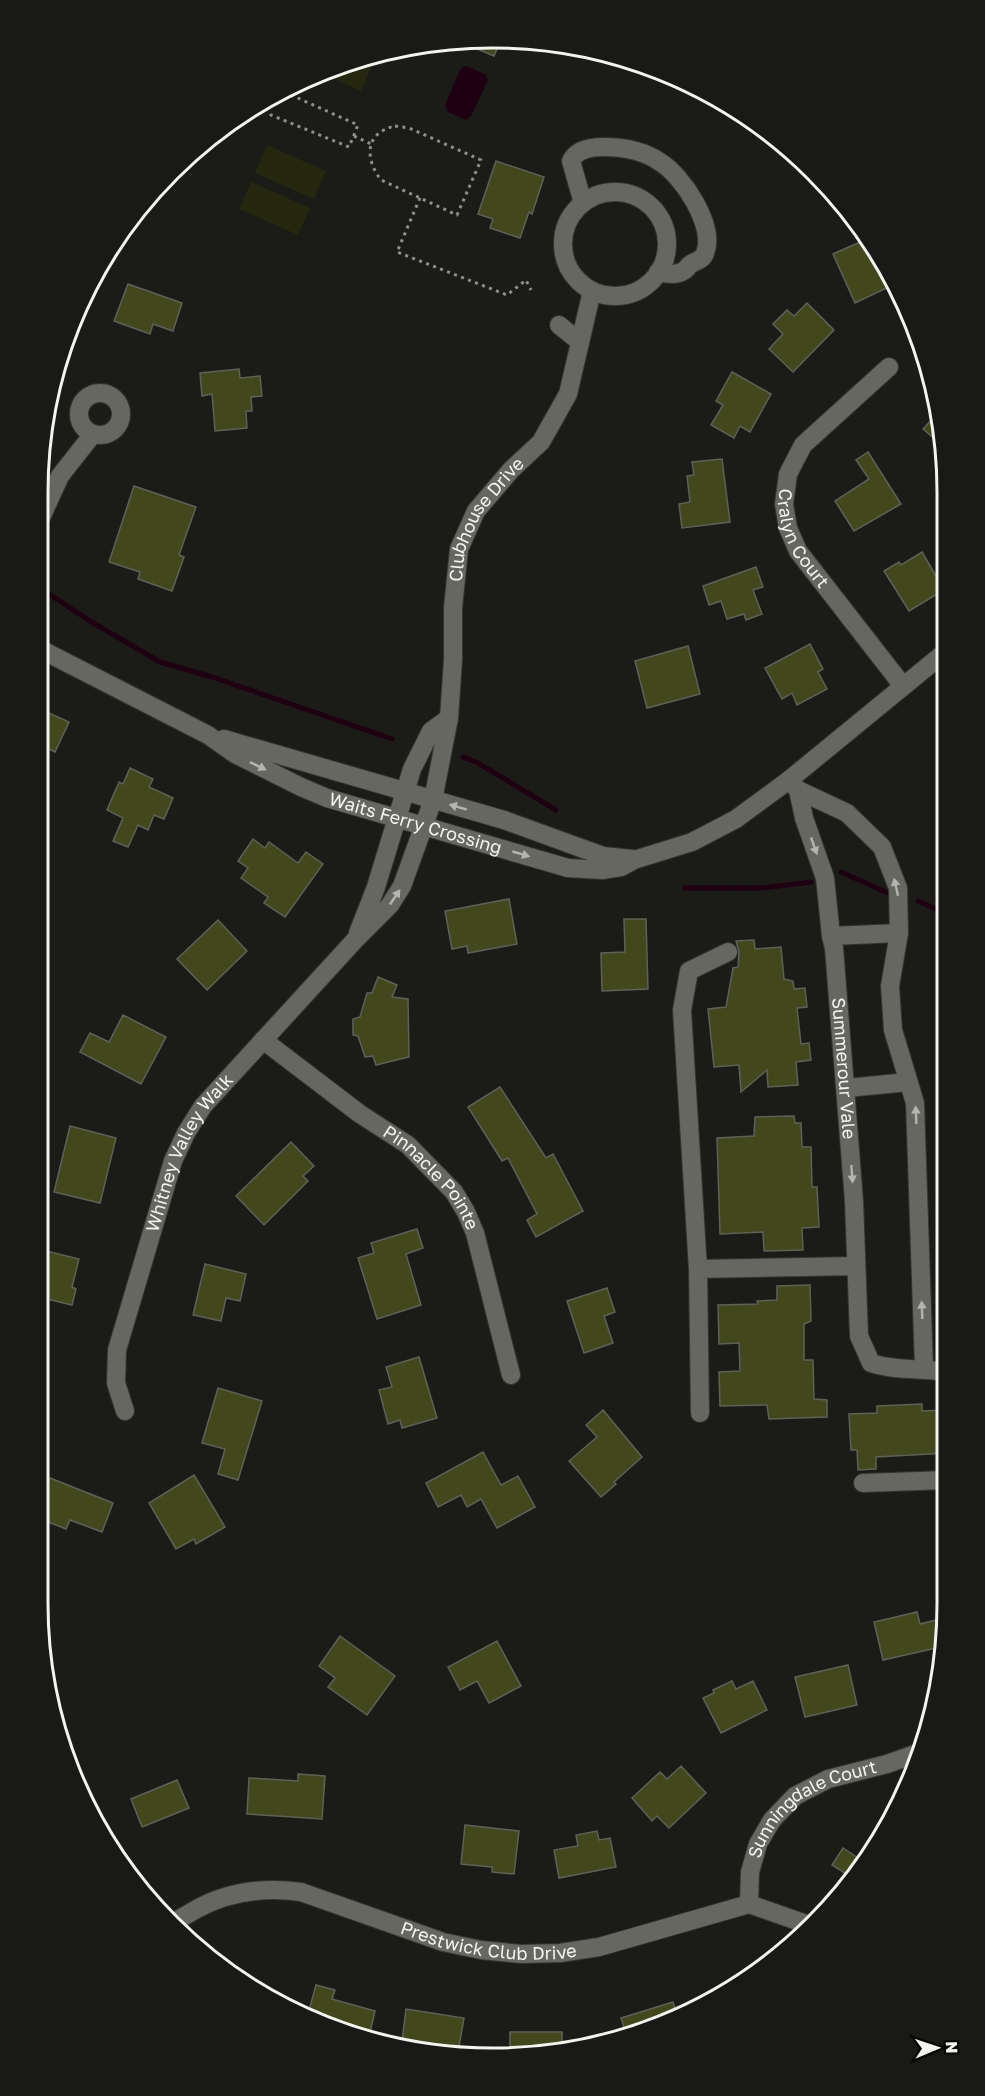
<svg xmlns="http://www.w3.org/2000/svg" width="985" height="2096" viewBox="0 0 985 2096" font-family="'Golos Text',sans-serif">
	<rect width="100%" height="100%" fill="#1b1c17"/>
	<g fill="#25280e">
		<path d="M362,59l11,5 -12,27 -43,-19z"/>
		<path d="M267,145l59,26 -12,28 -59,-26z"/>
		<path d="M251,182l59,26 -12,27 -59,-26z"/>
	</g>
	<path fill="#1f0011" d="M467,66l19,9 2,5 -17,36 -5,4 -18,-8 -3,-7 16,-37z"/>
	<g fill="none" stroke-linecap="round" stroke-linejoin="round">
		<g stroke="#1f0011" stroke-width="5">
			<path d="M43,590l47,31 70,41 52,15 180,62"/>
			<path d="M463,757l15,6 78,47"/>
			<path d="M841,872l47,21"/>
			<path d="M685,888h77l49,-6"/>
			<path d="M918,901l27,12"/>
		</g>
	</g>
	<g fill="#42481c" stroke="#5f6059" stroke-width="1.5">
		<path d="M491,38l9,4 -6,14 -36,-15z"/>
		<path d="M496,161l48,16 -12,37 -3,-2 -9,26 -30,-10 3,-9 -15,-5z"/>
		<path d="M867,239l26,46 -38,18 -22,-49z"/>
		<path d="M128,284l54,19 -9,28 -20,-7 -3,10 -36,-13z"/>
		<path d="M807,303l27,27 -41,42 -24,-23 14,-15 -10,-10 14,-14 7,6z"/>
		<path d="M239,369l1,9 20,-2 2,20 -11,1 1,14h-6l1,17 -32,3 -3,-37 -10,2 -2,-23z"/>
		<path d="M732,372l39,22 -21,38 -10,-6 -6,12 -23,-13 12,-20 -7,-4z"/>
		<path d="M938,413l6,20v14l-21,-18z"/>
		<path d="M868,452l33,52 -47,27 -19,-30 34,-22 -13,-19z"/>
		<path d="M722,459l8,63 -48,6 -3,-24 11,-2 -3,-26 7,-1 -2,-13z"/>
		<path d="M134,486l62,21 -17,48 5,2 -12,34 -34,-12 2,-7 -31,-10z"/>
		<path d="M922,552l22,38 -35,21 -25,-40 15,-9 2,3z"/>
		<path d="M756,567l7,20 -10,3 9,24 -16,6 -2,-6 -17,5 -6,-18 -12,4 -6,-19z"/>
		<path d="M810,644l13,25 -5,3 9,17 -30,16 -5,-12 -10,6 -17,-31z"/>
		<path d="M688,646l12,48 -53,14 -12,-47z"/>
		<path d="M38,708l31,14 -14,30 -17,-8z"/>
		<path d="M130,768l23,11 -4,8 24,11 -9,21 -10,-4 -6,15 -10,-5 -10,22 -15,-6 10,-23 -16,-8 12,-28 4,2z"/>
		<path d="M253,839l12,9 4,-6 29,21 8,-11 17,12 -38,53 -21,-14 4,-6 -27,-19 7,-10 -10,-7z"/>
		<path d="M509,899l8,45 -49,9 -1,-7 -15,3 -7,-38z"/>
		<path d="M624,919h22l2,70 -46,2 -1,-38 24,-1z"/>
		<path d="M218,920l29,31 -40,39 -30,-31z"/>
		<path d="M754,940l1,9 26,-2 3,32 9,2 1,8 11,-1 2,19 -10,1 4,36 8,-1 2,17 -15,2 2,23 -30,2 -1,-17 -26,22 -2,-27 -25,2 -6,-58 18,-2 7,-39 5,-1 1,-15 -3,-11z"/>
		<path d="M378,977l19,8 -5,12 16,2 1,58 -33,8 -3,-9 -8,1 -7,-21 -5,-1v-16l7,-2 7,-24h5z"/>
		<path d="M123,1015l43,22 -25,47 -61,-32 10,-19 19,9z"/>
		<path d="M500,1087l46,71 7,-4 30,57 -47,26 -9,-17 10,-6 -29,-56 -6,3 -34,-54z"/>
		<path d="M794,1116l1,7h6l1,24h9l1,40h5l2,40 -17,1 1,22 -39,1 -1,-19 -43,2 -3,-96 37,-2 1,-19z"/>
		<path d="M70,1126l46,12 -16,65 -46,-11z"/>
		<path d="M291,1142l23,24 -11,10 5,5 -44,44 -28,-29z"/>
		<path d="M417,1229l6,19 -17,6 15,51 -44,14 -19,-61 16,-5 -3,-10z"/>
		<path d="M38,1249l41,10 -7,28 4,2 -4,16 -34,-8z"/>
		<path d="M205,1264l41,10 -6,27 -14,-3 -5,23 -28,-6z"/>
		<path d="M810,1285l1,36 -7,3v36h9l1,39 13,1v17l-58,2 -2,-14 -47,1 -1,-34 21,-1 -1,-28 -20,1 -1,-39 40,-1 -1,-3 20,-1v-14z"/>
		<path d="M607,1288l8,24 -11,4 9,27 -29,10 -17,-52z"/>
		<path d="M419,1357l18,61 -35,10 -2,-8 -12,4 -9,-34 13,-3 -6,-20z"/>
		<path d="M218,1388l44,13 -24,79 -20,-6 7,-25 -23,-6z"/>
		<path d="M922,1404v7l25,-1v43l-71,4v12l-18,1 -1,-20h-6l-2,-36 28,-1v-7z"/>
		<path d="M603,1410l39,47 -28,25 2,2 -15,13 -32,-36 28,-24 -11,-12z"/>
		<path d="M483,1452l18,33 17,-9 17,31 -38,21 -16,-29 -14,8 -6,-12 -23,12 -12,-24z"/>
		<path d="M194,1475l31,52 -29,17 -2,-5 -18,10 -27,-46z"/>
		<path d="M50,1478l63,25 -11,29 -32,-12 -4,9 -28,-11v-8z"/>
		<path d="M917,1612l3,12 16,-4 5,27 -58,13 -9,-38z"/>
		<path d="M340,1636l55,40 -28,39 -39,-28 7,-9 -16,-12z"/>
		<path d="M497,1641l24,45 -32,17 -12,-22 -17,9 -12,-23z"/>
		<path d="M848,1665l9,40 -52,12 -10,-40z"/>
		<path d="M732,1681l4,8 17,-8 14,29 -46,23 -18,-35 11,-5 -1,-3z"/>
		<path d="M681,1766l25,27 -37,35 -12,-12 -5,5 -20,-23 28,-26 7,7z"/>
		<path d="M298,1774l27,2 -3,43 -75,-5 2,-36 49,3z"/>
		<path d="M177,1780l12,28 -47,19 -11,-28z"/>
		<path d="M465,1825l54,6 -5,43 -22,-2v-5l-31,-3z"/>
		<path d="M597,1831l2,9 11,-2 6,29 -57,11 -5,-28 24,-4 -2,-11z"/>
		<path d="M843,1848l18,12 -10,17 -19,-12z"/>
		<path d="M316,1985l19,5 -3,9 43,12 -6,26 -61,-23z"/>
		<path d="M673,2002l5,15 -40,17 -11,3 -6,-19z"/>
		<path d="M406,2009l58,9 -6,34 -57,-3z"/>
		<path d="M510,2032h52v20l-10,3 -42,-2z"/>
	</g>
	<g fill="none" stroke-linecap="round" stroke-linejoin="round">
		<g stroke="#353633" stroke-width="20">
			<g id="minor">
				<circle cx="615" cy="244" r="52"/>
				<path d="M583,203l-12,-42c6,-12 20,-14 32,-14 21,0 40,3 57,15 22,13 56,64 45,91 -2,7 -8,7 -14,11 -4,2 -2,3 -6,6 -8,6 -18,4 -27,2"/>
				<path d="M559,325l21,17"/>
				<path id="s1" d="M889,367l-86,78 -15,29 -4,30 4,24 10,23 105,135"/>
				<circle cx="100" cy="414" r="21"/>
				<path d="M38,524l22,-48 33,-42"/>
				<path id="s2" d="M38,648l170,87 27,19 66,33 26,11 241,70 34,2 19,-3 13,-7 58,-18 44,-23 53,-39 155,-127"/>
				<path d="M224,739l280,81 99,36 29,3"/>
				<path id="s3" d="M789,780l9,10 6,28 21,60 6,58 3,12 20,253 5,135 12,27c24,8 50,5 76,9"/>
				<path d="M798,790l49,23 35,34 16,41 1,45 -9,53 3,44 22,73 9,265"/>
				<path d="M358,933l18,-46 36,-118 19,-38 18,-13"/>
				<path d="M831,936l68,-3"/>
				<path id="s4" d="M263,1040l97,74 48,31 46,47 12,20 9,21 36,142"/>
				<path d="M847,1088l61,-6"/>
				<path d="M698,1269l-16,-259 7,-39 39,-19"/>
				<path id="s5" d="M125,1411l-9,-28 1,-33 56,-189 13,-28 17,-27 152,-166 35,-35 12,-19 31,-86 16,-82 4,-58v-52l6,-59 17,-38 35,-41 30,-28 27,-48 24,-103"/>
				<path d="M700,1413l-2,-144 158,-3"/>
				<path d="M863,1483l84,-3"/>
				<path id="s6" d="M749,1904l1,-32 8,-28 14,-24 23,-24 33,-17 59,-15 34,-12"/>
				<path id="s7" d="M174,1923c6,-5 14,-9 21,-13 33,-19 68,-23 106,-18l142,50 38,8 40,4 39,-1 39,-6 150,-43 60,21"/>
			</g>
		</g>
		<g stroke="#8f908b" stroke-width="3" stroke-dasharray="3 4.5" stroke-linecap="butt">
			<path d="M266,100v6l5,9 78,32 9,-22 -76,-34"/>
			<path d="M395,126l14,2 72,32 -24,55 -76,-35c-16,-21 -17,-47 14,-54z"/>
			<path d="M354,136l17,8"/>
			<path d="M420,198l-23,54 110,43 19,-15 5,10"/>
		</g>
		<use href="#minor" stroke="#666761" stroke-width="18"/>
	</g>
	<defs><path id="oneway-solid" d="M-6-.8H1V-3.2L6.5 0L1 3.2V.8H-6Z" transform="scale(1.5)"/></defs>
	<g fill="#b4b5b0">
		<use href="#oneway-solid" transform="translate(258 766) rotate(26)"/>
		<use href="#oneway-solid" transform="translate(458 807) rotate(-164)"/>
		<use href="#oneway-solid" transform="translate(814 846) rotate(71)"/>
		<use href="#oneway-solid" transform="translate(521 854) rotate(16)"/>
		<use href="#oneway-solid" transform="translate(896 887) rotate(-103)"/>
		<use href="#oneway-solid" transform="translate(395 897) rotate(-56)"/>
		<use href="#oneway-solid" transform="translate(916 1115) rotate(-92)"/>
		<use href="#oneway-solid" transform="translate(852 1174) rotate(86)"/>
		<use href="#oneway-solid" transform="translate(922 1310) rotate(-92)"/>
	</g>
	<g text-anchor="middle" stroke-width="5" stroke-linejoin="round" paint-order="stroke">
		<g font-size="18" fill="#f3f4f0" stroke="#060705">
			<text dy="6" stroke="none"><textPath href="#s5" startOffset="1002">Clubhouse Drive</textPath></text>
			<text dy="6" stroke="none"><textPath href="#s1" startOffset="218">Cralyn Court</textPath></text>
			<text dy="6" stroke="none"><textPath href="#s2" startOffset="418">Waits Ferry Crossing</textPath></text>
			<text dy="6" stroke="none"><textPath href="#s3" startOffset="297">Summerour Vale</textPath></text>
			<text dy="6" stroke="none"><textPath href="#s5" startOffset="274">Whitney Valley Walk</textPath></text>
			<text dy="6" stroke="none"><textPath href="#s4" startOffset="219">Pinnacle Pointe</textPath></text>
			<text dy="6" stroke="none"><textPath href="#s6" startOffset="128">Sunningdale Court</textPath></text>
			<text dy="6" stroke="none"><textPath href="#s7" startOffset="330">Prestwick Club Drive</textPath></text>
		</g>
	</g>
	<path d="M0 0H985V2096H0ZM492 48H493A444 444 0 0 1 937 492V1604A444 444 0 0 1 493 2048H492A444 444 0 0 1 48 1604V492A444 444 0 0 1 492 48Z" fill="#191a18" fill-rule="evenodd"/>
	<path fill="none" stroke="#f3f4f0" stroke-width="3" d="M492 48H493A444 444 0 0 1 937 492V1604A444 444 0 0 1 493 2048H492A444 444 0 0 1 48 1604V492A444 444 0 0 1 492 48Z"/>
	<g transform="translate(937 2048) rotate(88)" stroke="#060705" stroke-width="4.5" paint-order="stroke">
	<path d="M0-4.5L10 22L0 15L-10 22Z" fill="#f3f4f0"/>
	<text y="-9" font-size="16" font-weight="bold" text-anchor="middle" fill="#f3f4f0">N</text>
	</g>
</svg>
